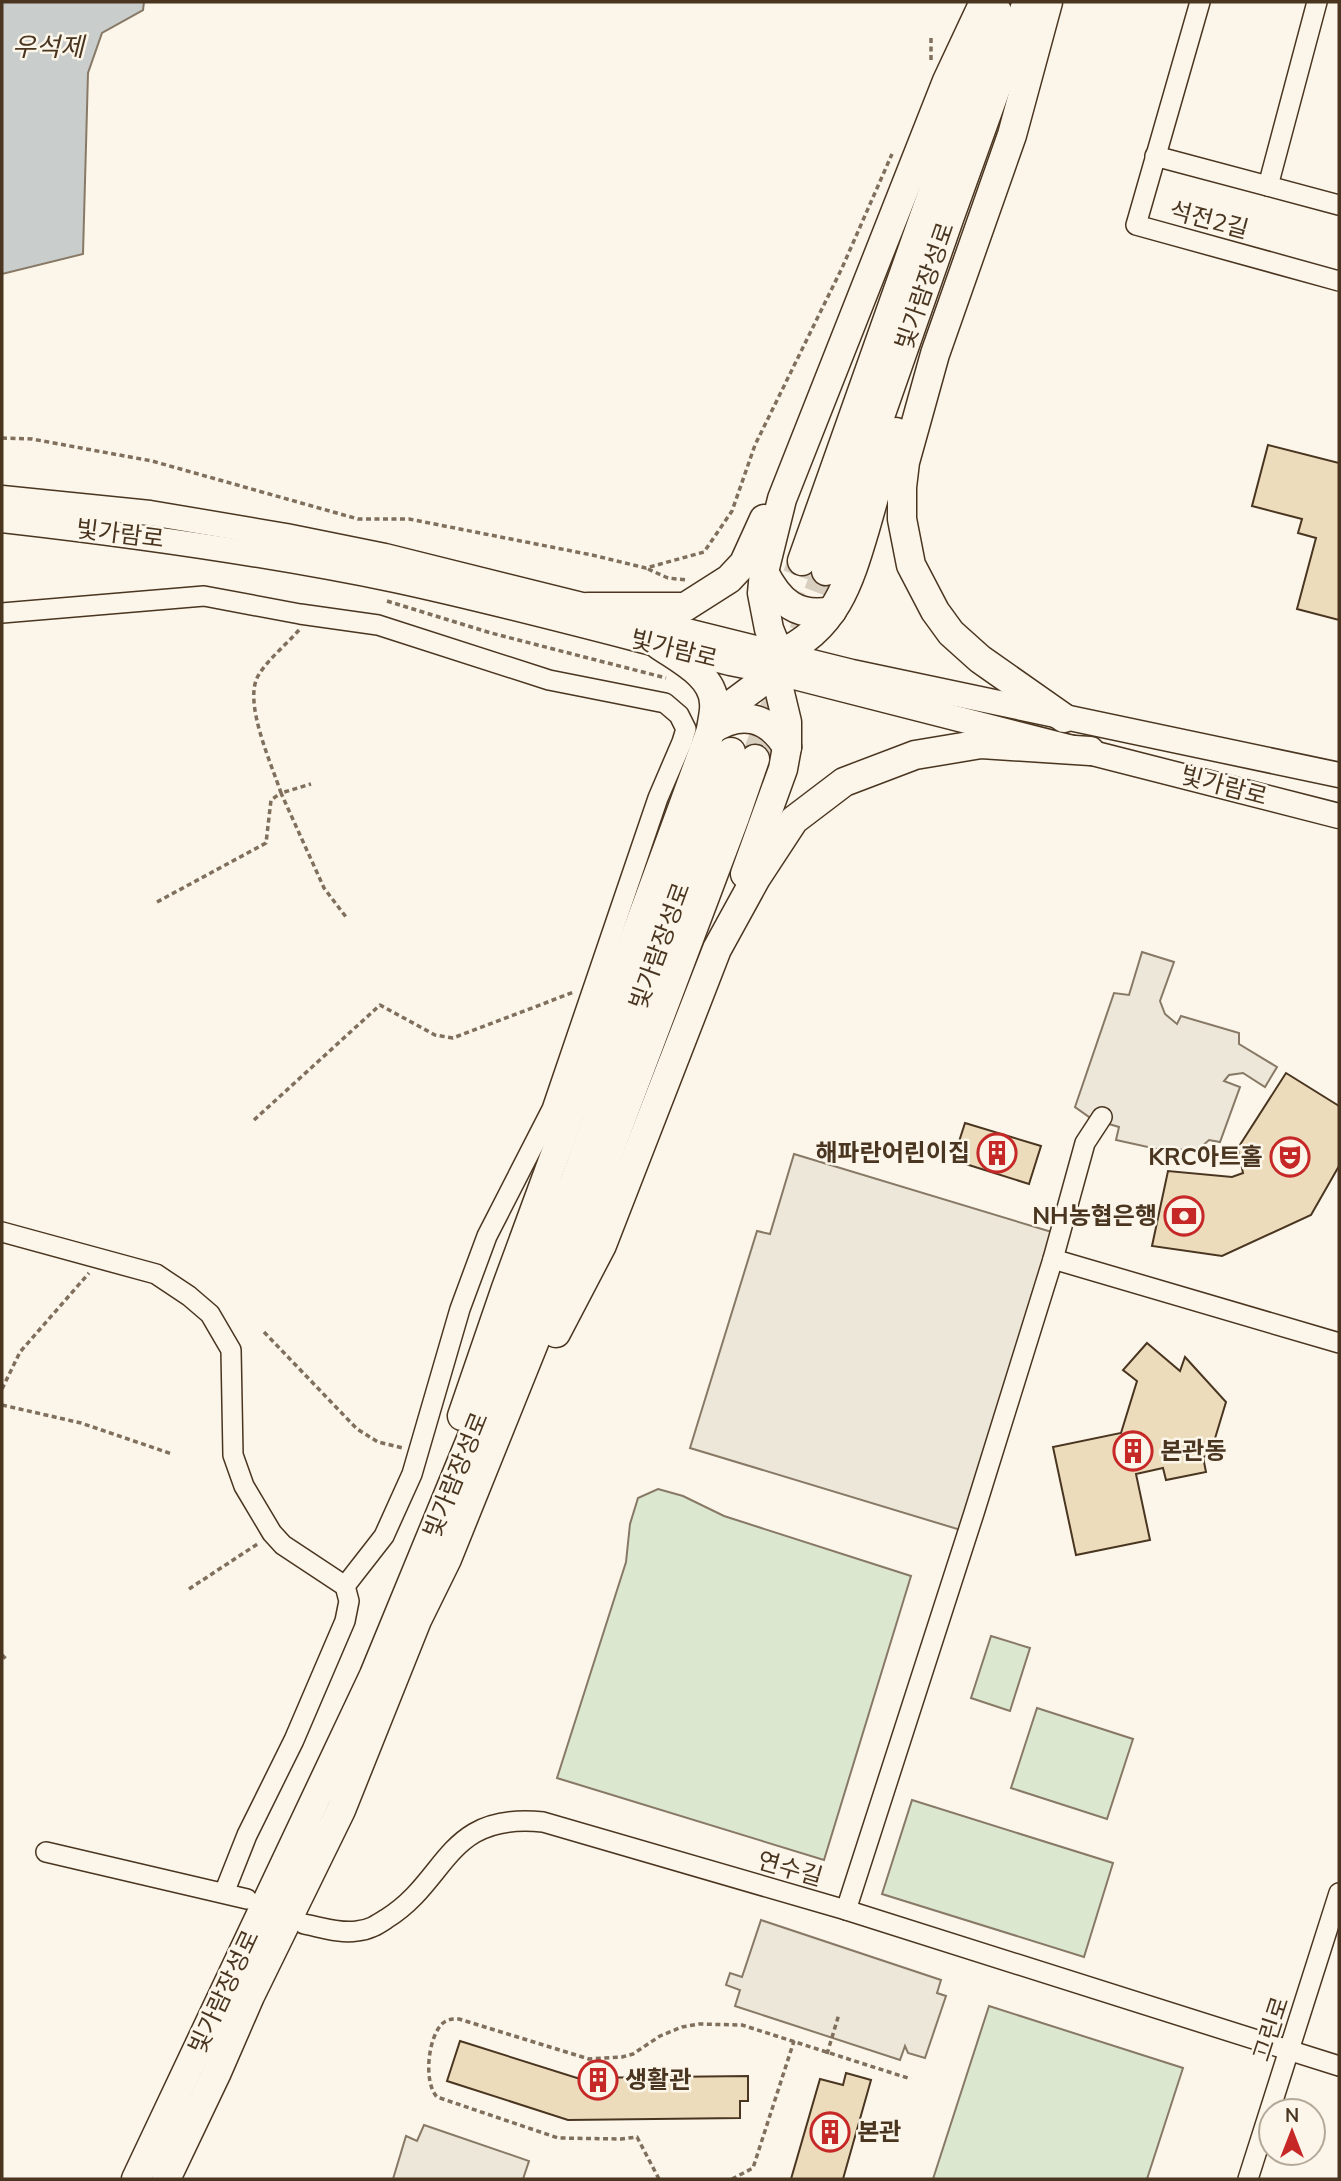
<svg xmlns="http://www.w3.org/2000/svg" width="1341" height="2181" viewBox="0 0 1341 2181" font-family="'Nunito Sans','Noto Sans KR',sans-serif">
	<rect width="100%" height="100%" fill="#fbf6e9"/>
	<g fill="#dce7d0" stroke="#887966" stroke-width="2">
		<path d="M658,1489l25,7 41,20 187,60 -87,284 -267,-82 69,-216 4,-38 8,-26z"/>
		<path d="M991,1636l39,12 -20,63 -39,-13z"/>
		<path d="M1037,1708l96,31 -26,80 -96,-31z"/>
		<path d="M912,1800l201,63 -29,94 -202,-63z"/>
		<path d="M989,2006l194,62 -36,111h-214z"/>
	</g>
	<g fill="#ede7d9" stroke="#887966" stroke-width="2">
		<path d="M1142,952l32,10 -14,39 5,13 12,10 4,-8 58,17v11l38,23 -12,20 -22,-14 -14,2 -5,6 16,6 -20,55 -11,-2 -9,8 -34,3 -50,-11 3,-13 -27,-8 -17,-12 39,-114 15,2z"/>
		<path d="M794,1154l261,79 -91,298 -274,-83 67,-217 13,3z"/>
		<path d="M761,1920l180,60 -4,13 9,3 -21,62 -17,-5 -3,-7 -5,14 -165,-54 5,-16 -14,-5 4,-12 12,4z"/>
		<path d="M424,2125l105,36 -6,18h-130l13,-43 11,5z"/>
	</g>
	<path fill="#c9cecd" stroke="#887966" stroke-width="2" d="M2,2h142l-1,8 -41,23 -14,40 -5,181 -81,20z"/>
	<g fill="#ecdcbc" stroke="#4a3520" stroke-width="2">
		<path d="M1268,445l71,18v157l-42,-11 19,-71 -18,-5 4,-14 -50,-13z"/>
		<path d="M1286,1073l53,33v60l-28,49 -89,41 -70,-10 16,-75 64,6 11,-4 -5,-25z"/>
		<path d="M965,1123l76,23 -12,38 -76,-24z"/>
		<path d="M1147,1343l33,28 5,-14 41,45 -16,53 -7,2 3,15 -40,8 -3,-12 -27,6 14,66 -74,15 -23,-108 68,-14 16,-52 -14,-11z"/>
		<path d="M460,2041l117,37 171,-2v25h-8v17l-172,2 -121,-39z"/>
		<path d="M846,2073l25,7 -28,99h-52l29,-100 23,6z"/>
	</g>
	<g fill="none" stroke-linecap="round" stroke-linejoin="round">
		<g stroke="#d8cfc1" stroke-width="28" stroke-dasharray="28 14" stroke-linecap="butt">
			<path d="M803,632l23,-61"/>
			<path d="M767,654l35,-93"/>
			<path d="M755,759l21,-56"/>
		</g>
		<g stroke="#4a3520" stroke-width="22">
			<g id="minor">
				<path d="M1200,2l-64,223 203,56"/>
				<path d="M1155,156l184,49"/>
				<path d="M1268,186l49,-184"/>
				<path d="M2,613l202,-17 96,18 78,11 171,55 116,23 14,12 7,14 -4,13 -24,56 -106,311 -65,127 -27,73 -48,165 -28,62 -39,50"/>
				<path d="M2,1232l154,42 33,22 21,18 21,36 2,105 11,31 28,47 11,12 62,41 4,15 -4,20 -51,119 -47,95 -23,58"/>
				<path d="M1053,1259l286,84"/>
				<path d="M46,1852l201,47"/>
				<path d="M846,1910l128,-397 79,-254 32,-116 17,-26"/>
				<path d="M304,1924c16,3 37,10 53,7 12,-1 20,-6 29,-12 63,-39 59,-107 157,-97l303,88 493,156"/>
				<path d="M1248,2179l91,-286"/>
			</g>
		</g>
		<g stroke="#4a3520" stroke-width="27">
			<g id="major">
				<path d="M2,498l148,15 136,23 99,20 467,116 487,103"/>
				<path d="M2,520c132,15 263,33 393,60 112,24 224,55 335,83l45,9 564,144"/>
			</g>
		</g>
		<g stroke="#4a3520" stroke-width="31">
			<g id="highway">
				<path d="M1048,2l-36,133 -77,219 -30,108 -3,25v32l9,46 24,46 16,22 29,26 84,59"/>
				<path d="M802,561l195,-550"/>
				<path d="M826,571l123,-352 78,-217"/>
				<path d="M764,572c15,30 33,46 68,39"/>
				<path d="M588,607h97l44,-28 15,-16 20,-44"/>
				<path d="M779,654c56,-24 70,-71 86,-125 8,-28 16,-56 24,-84l7,-13"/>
				<path d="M712,727l20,-23 43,-32"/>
				<path d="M711,730c30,-20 57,-14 76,17"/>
				<path d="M745,874l38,-105 4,-22v-25l-12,-50 4,-18 -10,-25 -7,-36 2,-21 18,-73 165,-418 37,-79"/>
				<path d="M556,1333l46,-88 115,-296 39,-71 38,-58 50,-38 71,-27 66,-11 109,7"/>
				<path d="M462,1416l44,-128 205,-558c1,-9 4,-19 3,-27 -1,-28 -35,-44 -55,-58"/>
				<path d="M136,2179l238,-504 102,-248 98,-244 157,-431"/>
				<path d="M166,2179l51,-107 33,-76 91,-186 76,-190 30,-61 130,-323 158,-419 20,-58"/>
			</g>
		</g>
		<g stroke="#7f6f5c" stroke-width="3.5" stroke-dasharray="5 3.5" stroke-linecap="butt">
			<path d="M931,60v-24"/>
			<path d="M2,438l30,1 120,22 206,58h51l183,36 54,13 58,-16 28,-41 23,-66 87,-177 50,-114"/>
			<path d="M648,569l20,9 19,2"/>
			<path d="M387,601l104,32 175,45"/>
			<path d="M299,630c-13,15 -31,29 -41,46 -15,27 14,89 23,117l30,-9"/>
			<path d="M157,902l109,-59 5,-43 10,-7 43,95 22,29"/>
			<path d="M254,1120l126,-115 55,30 18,3 121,-46"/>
			<path d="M264,1332l93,97 21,13 25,6"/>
			<path d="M2,1389l18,-37 69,-79"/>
			<path d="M2,1405l79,18 91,31"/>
			<path d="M189,1589l70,-46"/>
			<path d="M2,1655l4,4"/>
			<path d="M827,2054l12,-40"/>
			<path d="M659,2179l-22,-42 -16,2 -63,-1 -121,-41c-14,-15 -9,-61 6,-74 5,-4 10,-4 16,-4l130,40 33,-2 11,-3 27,-18 22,-9 17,-3 43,1 169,54"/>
			<path d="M732,2179l21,-11 41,-127"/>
		</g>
		<use href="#minor" stroke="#fbf6e9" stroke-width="19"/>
		<use href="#major" stroke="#fbf6e9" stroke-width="24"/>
		<use href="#highway" stroke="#fbf6e9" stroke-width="28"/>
	</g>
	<defs>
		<g id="building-ring" transform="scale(2.0125)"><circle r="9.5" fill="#fbf6e9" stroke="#c62828" stroke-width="1.5"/><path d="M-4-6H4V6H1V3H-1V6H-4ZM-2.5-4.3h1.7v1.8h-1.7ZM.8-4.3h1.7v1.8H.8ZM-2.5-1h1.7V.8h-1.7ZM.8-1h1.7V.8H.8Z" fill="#c62828"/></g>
		<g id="theatre-ring" transform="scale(2.0125)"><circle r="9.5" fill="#fbf6e9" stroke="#c62828" stroke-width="1.5"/><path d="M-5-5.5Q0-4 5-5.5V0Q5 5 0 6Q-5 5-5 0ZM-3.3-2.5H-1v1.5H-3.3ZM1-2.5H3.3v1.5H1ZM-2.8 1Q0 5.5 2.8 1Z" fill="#c62828"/></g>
		<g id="bank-ring" transform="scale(2.0125)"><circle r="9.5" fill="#fbf6e9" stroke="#c62828" stroke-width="1.5"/><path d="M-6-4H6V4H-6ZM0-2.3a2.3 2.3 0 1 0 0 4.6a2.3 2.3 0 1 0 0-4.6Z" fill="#c62828"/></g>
	</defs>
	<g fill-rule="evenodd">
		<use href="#building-ring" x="997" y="1153"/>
		<use href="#theatre-ring" x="1290" y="1157"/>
		<use href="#bank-ring" x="1184" y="1216"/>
		<use href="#building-ring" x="1133" y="1451"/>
		<use href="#building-ring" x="598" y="2080"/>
		<use href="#building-ring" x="830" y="2132"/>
	</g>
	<g text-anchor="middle" stroke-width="5" stroke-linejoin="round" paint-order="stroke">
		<g font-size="24" fill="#4a3520" stroke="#fbf6e9">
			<text transform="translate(1209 220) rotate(15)" y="8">석전2길</text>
			<text transform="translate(925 286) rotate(-71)" y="8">빛가람장성로</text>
			<text transform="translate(120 534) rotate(7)" y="8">빛가람로</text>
			<text transform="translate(674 649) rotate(14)" y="8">빛가람로</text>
			<text transform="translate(1224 786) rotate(15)" y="8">빛가람로</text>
			<text transform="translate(660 946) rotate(-70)" y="8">빛가람장성로</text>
			<text transform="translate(456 1475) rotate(-68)" y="8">빛가람장성로</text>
			<text transform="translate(790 1869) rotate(16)" y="8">연수길</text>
			<text transform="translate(224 1992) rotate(-65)" y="8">빛가람장성로</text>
			<text transform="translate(1271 2029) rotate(-72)" y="8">그린로</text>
		</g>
		<g font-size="24" font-weight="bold" fill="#4a3520" stroke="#fbf6e9" text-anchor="end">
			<text x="970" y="1161">해파란어린이집</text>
			<text x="1263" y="1165">KRC아트홀</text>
			<text x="1157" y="1224">NH농협은행</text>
			<text x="1160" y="1459" text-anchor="start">본관동</text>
			<text x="625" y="2088" text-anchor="start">생활관</text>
			<text x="857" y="2140" text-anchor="start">본관</text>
		</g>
		<g font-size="26" font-style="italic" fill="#4a3520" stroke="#fbf6e9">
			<text x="48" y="56">우석제</text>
		</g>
	</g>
	<rect width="1341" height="2181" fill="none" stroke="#4a3520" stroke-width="7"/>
	<g transform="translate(1292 2132)"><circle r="33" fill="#fbf6e9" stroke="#b4a999" stroke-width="2"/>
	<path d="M0-5L12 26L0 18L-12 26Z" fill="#c62828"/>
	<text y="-10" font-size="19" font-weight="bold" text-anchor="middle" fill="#4a3520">N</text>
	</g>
</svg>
